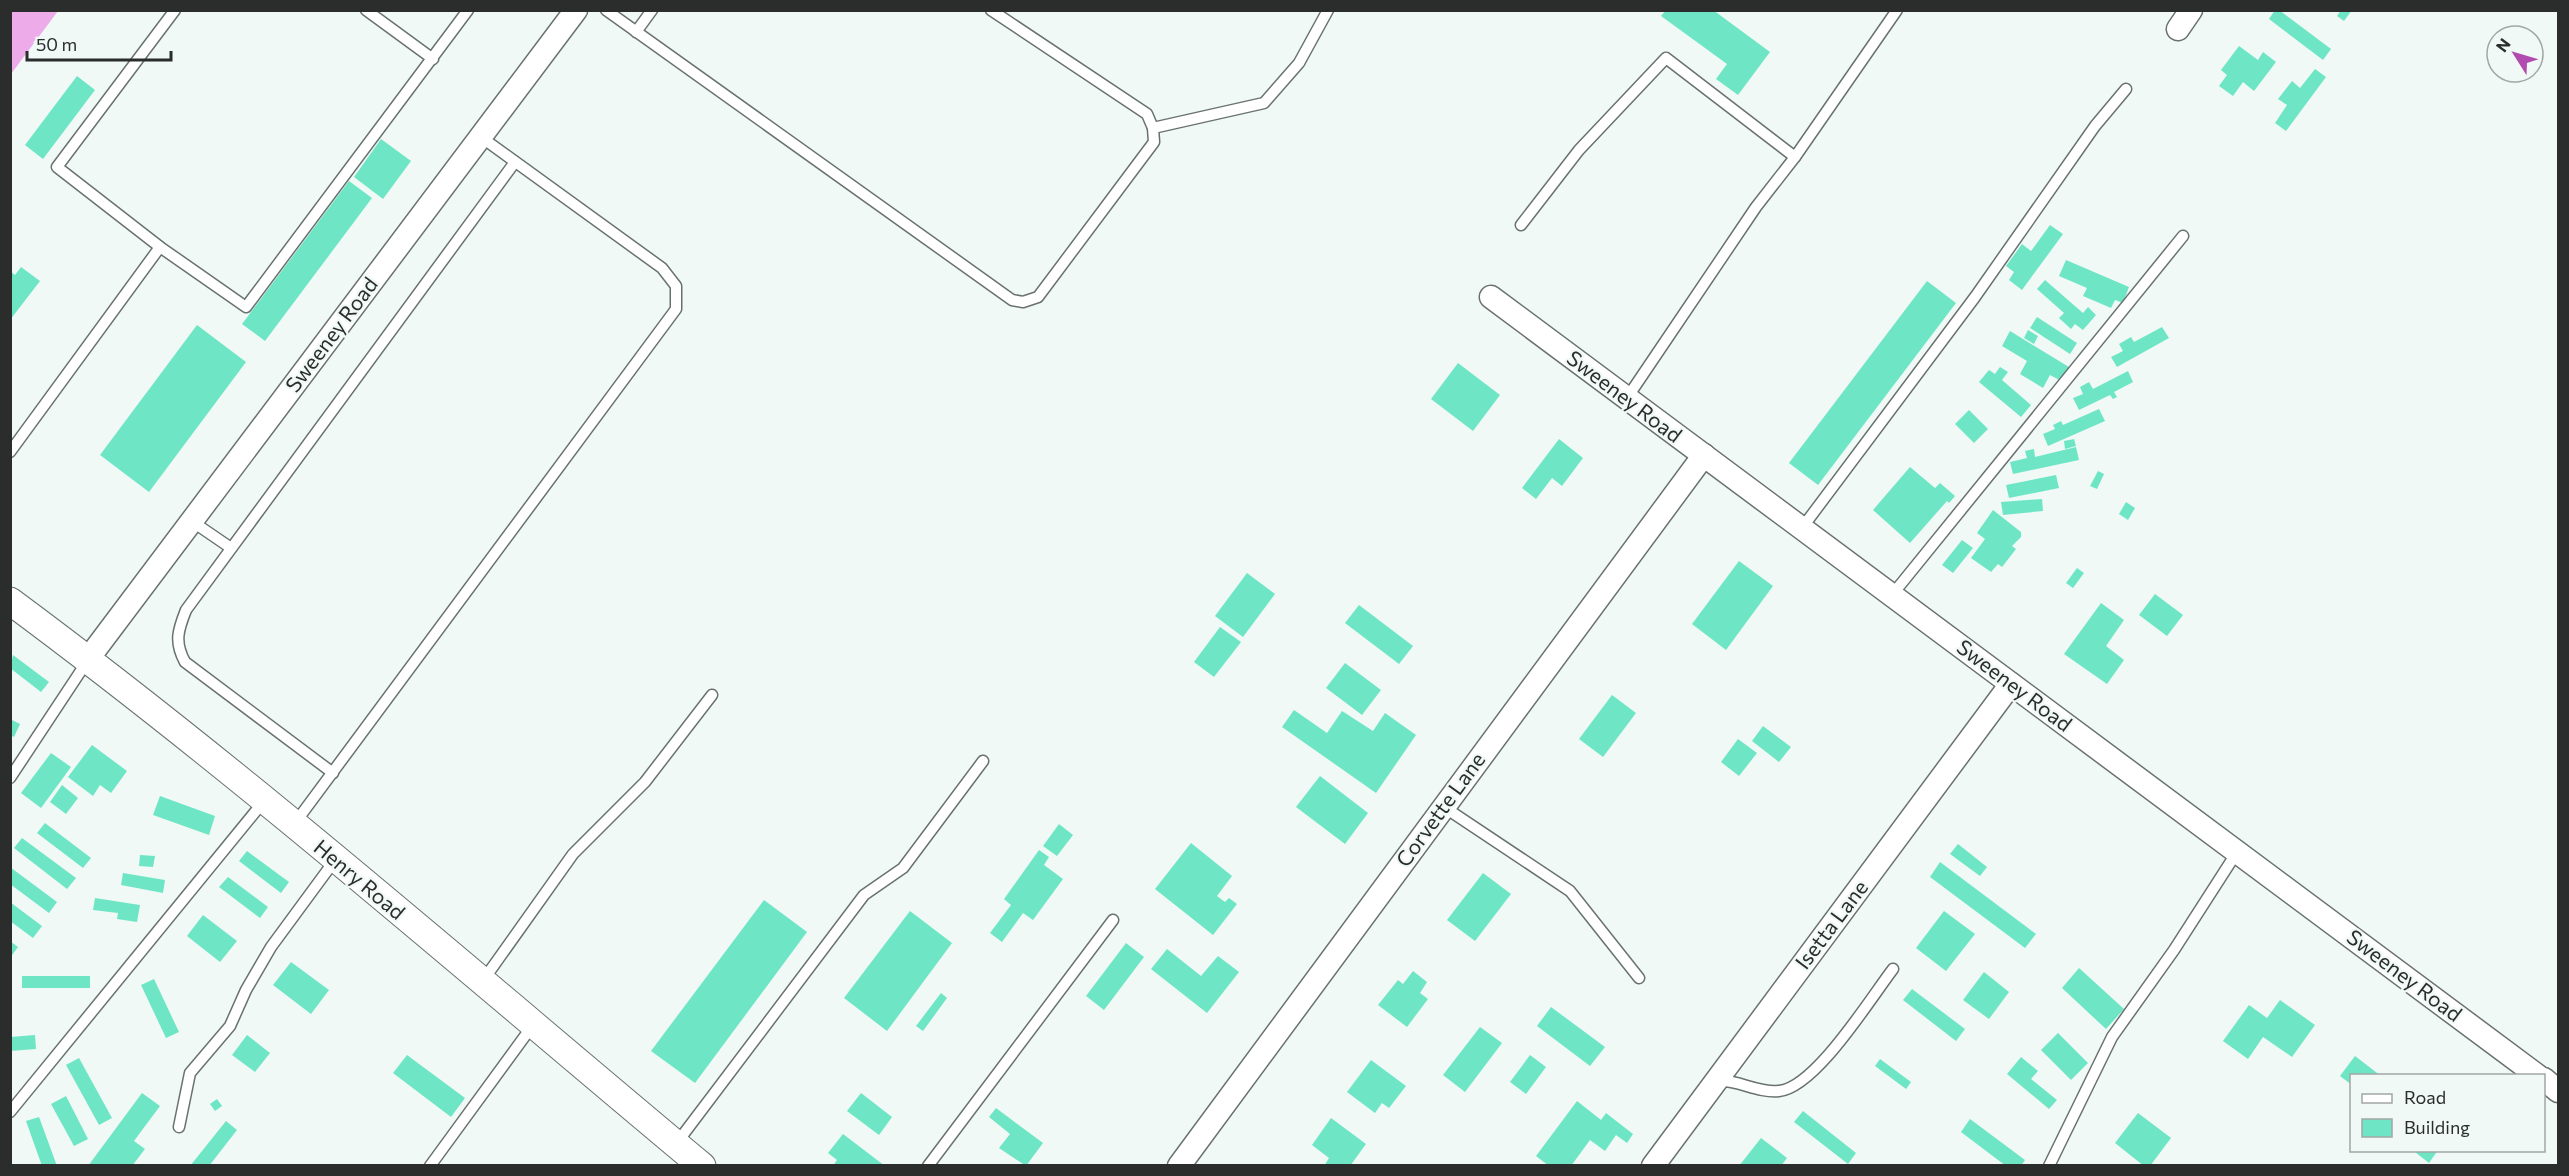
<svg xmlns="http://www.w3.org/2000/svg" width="2569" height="1176" viewBox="0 0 2569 1176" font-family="Commissioner,sans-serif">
	<rect width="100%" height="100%" fill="#f0f9f6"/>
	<path fill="#edace9" d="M11,10l47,1 -47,63 -1,-63z"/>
	<g fill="#6ee6c5">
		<path d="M1666,10h47l57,42 -32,43 -22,-16 11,-15 -66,-48z"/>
		<path d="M2275,10h4l52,39 -8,11 -54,-41z"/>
		<path d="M2341,10h11l-8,11 -7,-5z"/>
		<path d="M2239,46l19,14 5,-8 13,10 -22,29 -11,-9 -10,14 -14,-10 8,-11 -6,-5z"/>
		<path d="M2315,69l11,8 -40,54 -11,-8 12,-18 -9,-6 14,-18 8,7z"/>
		<path d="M77,76l18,14 -52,69 -18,-14z"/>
		<path d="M381,139l30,22 -28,38 -29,-22z"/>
		<path d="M349,181l23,17 -107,143 -23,-17z"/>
		<path d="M2050,225l13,9 -41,56 -13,-10 5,-8 -8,-6 16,-22 9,7z"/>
		<path d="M2066,260l63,27 -6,16 -8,-3 -4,8 -28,-12 4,-8 -28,-12z"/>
		<path d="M21,267l19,14 -30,39v-49l5,4z"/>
		<path d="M2045,280l38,33 5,-6 8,8 -13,15 -8,-6 -4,5 -12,-11 5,-5 -27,-24z"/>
		<path d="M1927,281l29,22 -138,182 -29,-22z"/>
		<path d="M2037,317l40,26 -7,11 -40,-26z"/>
		<path d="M197,325l49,37 -97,130 -49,-37z"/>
		<path d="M2162,327l7,11 -52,29 -6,-10 12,-6 -4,-7 12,-7 3,5z"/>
		<path d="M2028,330l10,6 -4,8 -10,-6z"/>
		<path d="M2010,331l59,36 -8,14 -11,-6 -7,13 -23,-14 7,-13 -25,-15z"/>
		<path d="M1458,363l42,32 -27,36 -42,-32z"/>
		<path d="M2000,367l8,5 -6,8 29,25 -10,12 -42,-35 10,-12 6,4z"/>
		<path d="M2128,371l5,11 -19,10 3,5 -4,2 -3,-4 -31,15 -6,-12 10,-4 -3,-7 9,-5 4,7z"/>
		<path d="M2099,409l6,12 -57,25 -5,-12 12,-5 -2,-4 8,-4 2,4z"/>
		<path d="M1969,410l19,19 -14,14 -19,-19z"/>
		<path d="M1559,439l24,19 -21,28 -10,-8 -16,21 -14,-11z"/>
		<path d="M2074,439l2,7 -11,3 -1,-8z"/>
		<path d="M2076,447l3,13 -66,14 -3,-12 17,-4 -2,-7 9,-2 1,8z"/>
		<path d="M1910,467l25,21 5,-5 15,13 -6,7 -2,-2 -37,42 -37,-33z"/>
		<path d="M2098,471l6,3 -7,15 -7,-3z"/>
		<path d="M2056,475l3,13 -50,10 -3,-13z"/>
		<path d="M2042,499l1,12 -40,4 -2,-13z"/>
		<path d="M2126,502l9,6 -7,12 -9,-6z"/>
		<path d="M1993,510l28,22v5l-9,9 4,3 -14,18 -4,-3 -7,8 -20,-14 14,-19 -8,-6z"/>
		<path d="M1962,540l11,8 -20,25 -11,-8z"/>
		<path d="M1739,561l34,25 -47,64 -34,-26z"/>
		<path d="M2077,568l7,5 -11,15 -7,-5z"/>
		<path d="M1247,573l28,21 -32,43 -28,-21z"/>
		<path d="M2155,594l28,21 -16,21 -28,-21z"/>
		<path d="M2101,603l23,17 -18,26 18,14 -17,24 -43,-30z"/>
		<path d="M1359,605l54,41 -14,18 -54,-41z"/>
		<path d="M1220,627l21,15 -27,35 -20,-15z"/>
		<path d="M13,655l36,27 -8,10 -31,-24z"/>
		<path d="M1345,663l36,27 -19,25 -36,-27z"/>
		<path d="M1612,695l24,18 -33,44 -24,-18z"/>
		<path d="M1294,710l33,23 15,-22 31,20 12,-18 31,22 -40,58 -94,-66z"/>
		<path d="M10,719l10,5 -6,13 -4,-2z"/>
		<path d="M1763,726l28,21 -12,15 -27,-21z"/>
		<path d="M1738,739l19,14 -18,23 -18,-14z"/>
		<path d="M92,745l35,26 -16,22 -11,-8 -7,11 -25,-19z"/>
		<path d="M51,753l20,14 -30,41 -20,-15z"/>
		<path d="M1320,776l48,37 -23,31 -49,-37z"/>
		<path d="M62,785l16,13 -12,16 -16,-12z"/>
		<path d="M160,796l55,20 -6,19 -56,-20z"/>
		<path d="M45,823l46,35 -8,10 -46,-35z"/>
		<path d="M1059,824l14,11 -16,21 -14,-10z"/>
		<path d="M22,838l54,40 -9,11 -53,-41z"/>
		<path d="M1191,843l41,33 -15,20 8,6 4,-4 8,6 -24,31 -58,-46z"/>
		<path d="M1958,844l29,23 -7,9 -30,-22z"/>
		<path d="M1039,850l10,7 -5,8 19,14 -30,41 -10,-7 -21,29 -12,-9 21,-28 -7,-6z"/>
		<path d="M247,851l42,31 -8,11 -42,-32z"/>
		<path d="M140,855l15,1 -2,11 -14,-1z"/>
		<path d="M1940,862l96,72 -11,14 -95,-71z"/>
		<path d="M10,867l47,35 -8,11 -39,-29z"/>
		<path d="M123,873l42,7 -2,13 -42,-8z"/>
		<path d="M1483,873l28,21 -36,47 -28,-21z"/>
		<path d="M228,877l40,30 -8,11 -41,-31z"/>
		<path d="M95,898l45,7 -3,17 -20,-3 1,-6 -25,-3z"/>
		<path d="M764,900l43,32 -112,151 -44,-32z"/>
		<path d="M10,902l32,24 -9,12 -23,-17z"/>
		<path d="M910,911l42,32 -65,88 -43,-33z"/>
		<path d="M1944,911l31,23 -29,37 -30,-23z"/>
		<path d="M203,915l34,26 -17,21 -33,-26z"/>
		<path d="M10,941l8,6 -8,11z"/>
		<path d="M1126,943l18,14 -40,53 -18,-14z"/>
		<path d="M1167,949l34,27 17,-20 21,16 -32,41 -56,-44z"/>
		<path d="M291,962l38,28 -18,24 -38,-29z"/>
		<path d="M2079,968l45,41 -18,20 -44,-41z"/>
		<path d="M1413,971l14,11 -7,11 8,6 -21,28 -29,-22 20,-25 5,4z"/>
		<path d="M1984,972l25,20 -20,27 -26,-19z"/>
		<rect x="22" y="976" width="68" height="12"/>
		<path d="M154,979l25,53 -13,6 -25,-53z"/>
		<path d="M1912,989l53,40 -9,12 -53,-41z"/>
		<path d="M941,993l6,5 -24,33 -7,-5z"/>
		<path d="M2280,1000l35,25 -23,32 -29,-20 -15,22 -25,-18 26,-36 18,13z"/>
		<path d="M1551,1007l54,40 -15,19 -53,-40z"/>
		<path d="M1480,1027l22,16 -37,49 -22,-17z"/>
		<path d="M2058,1033l30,30 -17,17 -30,-30z"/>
		<path d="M35,1035l1,14 -26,2v-14z"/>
		<path d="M247,1035l23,18 -15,19 -23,-17z"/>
		<path d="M407,1055l58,43 -14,19 -58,-44z"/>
		<path d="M1530,1055l16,12 -20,27 -16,-12z"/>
		<path d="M2355,1056l26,20h-29v9l-12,-9z"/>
		<path d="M2021,1057l17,14 -7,8 26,21 -8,9 -42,-35z"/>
		<path d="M79,1058l33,60 -13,7 -33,-60z"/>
		<path d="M1880,1059l31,23 -5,7 -31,-23z"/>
		<path d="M1371,1060l35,26 -17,22 -7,-5 -7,10 -28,-21z"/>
		<path d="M142,1093l18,13 -26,35 11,8 -13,17h-44z"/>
		<path d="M861,1093l31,24 -13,18 -32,-24z"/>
		<path d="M66,1096l22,43 -14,7 -23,-42z"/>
		<path d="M217,1099l5,7 -7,5 -5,-7z"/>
		<path d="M1577,1101l24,19 5,-7 27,21 -6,9 -11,-8 -11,16 -15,-11 -19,26h-22l-13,-10z"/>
		<path d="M996,1108l47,35 -17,23 -27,-18 11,-14 -21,-17z"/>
		<path d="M1803,1111l53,42 -8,11 -54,-42z"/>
		<path d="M2138,1113l33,25 -21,28h-6l-29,-23z"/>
		<path d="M39,1117l18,49h-15l-16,-45z"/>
		<path d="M1331,1118l35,26 -16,22h-26l5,-8 -17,-13z"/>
		<path d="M1970,1119l55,41 -4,6h-15l-45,-34z"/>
		<path d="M226,1121l11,9 -28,36h-19z"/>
		<path d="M843,1134l42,32h-52l4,-6 -9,-7z"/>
		<path d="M1761,1138l26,20 -6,8h-42z"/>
		<path d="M2416,1150h22l-9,13 -14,-11z"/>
	</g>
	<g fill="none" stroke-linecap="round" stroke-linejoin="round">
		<g stroke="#6a726f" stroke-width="13">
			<g id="service">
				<path d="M175,10l-118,157 103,80 86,60 222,-297"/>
				<path d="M366,10l67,49"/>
				<path d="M606,10l406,290 11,2 15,-5 116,-155 -1,-14 -6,-14 -156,-104"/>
				<path d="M636,32l16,-22"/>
				<path d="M1153,128l111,-25 35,-40 29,-53"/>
				<path d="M1795,157l102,-147"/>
				<path d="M1521,225l58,-75 87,-92 129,99 -39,50 -129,191"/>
				<path d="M10,452l150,-205"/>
				<path d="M193,522l38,26"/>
				<path d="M1802,528l173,-231 120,-171 31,-37"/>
				<path d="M1892,595l291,-359"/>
				<path d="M333,773l-148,-111c-11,-20 -7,-32 1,-52l329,-448"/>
				<path d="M10,778l78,-118"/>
				<path d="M1444,807l126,84 69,87"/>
				<path d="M295,823l381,-514v-23l-14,-18 -181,-131"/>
				<path d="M482,982l91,-128 72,-72 67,-87"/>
				<path d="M1716,1081c22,-2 40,12 63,10 36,-3 91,-92 114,-122"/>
				<path d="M10,1112l254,-311"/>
				<path d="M179,1127l11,-54 40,-47 16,-36 25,-43 64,-87"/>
				<path d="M676,1144l188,-249 39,-27 80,-107"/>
				<path d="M430,1166l103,-141"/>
				<path d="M928,1166l185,-246"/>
				<path d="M2049,1166l63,-129 62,-87 63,-98"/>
			</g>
		</g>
		<g stroke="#6a726f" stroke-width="25">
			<g id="minor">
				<path d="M2178,29l13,-19"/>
				<path d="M1491,297l1047,779"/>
				<path d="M88,659l488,-649"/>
				<path d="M2544,1079l14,12"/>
				<path d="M1179,1166l525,-711"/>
				<path d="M1653,1166l358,-482"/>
			</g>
		</g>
		<g stroke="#6a726f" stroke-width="29">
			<path id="tertiary" d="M10,601c239,177 463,374 692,565"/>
		</g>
		<use href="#service" stroke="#fff" stroke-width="10"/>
		<use href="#minor" stroke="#fff" stroke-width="22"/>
		<use href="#tertiary" stroke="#fff" stroke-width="27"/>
	</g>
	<g text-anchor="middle" stroke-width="4.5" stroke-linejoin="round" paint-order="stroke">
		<g font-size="21" fill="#2a2d2c" stroke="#f0f9f6">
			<text transform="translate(332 335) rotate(-53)" y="7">Sweeney Road</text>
			<text transform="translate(1624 397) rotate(37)" y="7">Sweeney Road</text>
			<text transform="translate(2014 686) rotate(37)" y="7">Sweeney Road</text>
			<text transform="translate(1441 810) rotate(-54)" y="7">Corvette Lane</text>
			<text transform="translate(359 880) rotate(40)" y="7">Henry Road</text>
			<text transform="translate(1832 925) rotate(-53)" y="7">Isetta Lane</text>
			<text transform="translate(2404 976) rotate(37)" y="7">Sweeney Road</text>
		</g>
	</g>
	<rect width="2569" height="1176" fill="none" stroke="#2a2d2c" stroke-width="24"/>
	<rect x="2350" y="1074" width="195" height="78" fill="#f0f9f6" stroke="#a1a7a5" stroke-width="1.5"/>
	<rect x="2362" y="1094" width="30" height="9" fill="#ffffff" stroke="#a1a7a5" stroke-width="1.5"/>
	<text x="2404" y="1104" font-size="18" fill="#2a2d2c">Road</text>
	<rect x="2362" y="1119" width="30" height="18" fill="#6ee6c5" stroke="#a1a7a5" stroke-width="1.5"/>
	<text x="2404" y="1134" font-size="18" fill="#2a2d2c">Building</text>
	<g transform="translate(2515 54) rotate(307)"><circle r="28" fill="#f0f9f6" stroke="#a1a7a5" stroke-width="1.5"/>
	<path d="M0-4.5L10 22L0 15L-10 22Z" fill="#b14baf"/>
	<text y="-9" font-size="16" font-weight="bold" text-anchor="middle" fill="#2a2d2c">N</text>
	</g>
	<path d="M27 51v9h144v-9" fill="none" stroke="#2a2d2c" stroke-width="3"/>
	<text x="36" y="51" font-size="18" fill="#2a2d2c" stroke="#f0f9f6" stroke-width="4.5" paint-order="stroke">50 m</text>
</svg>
